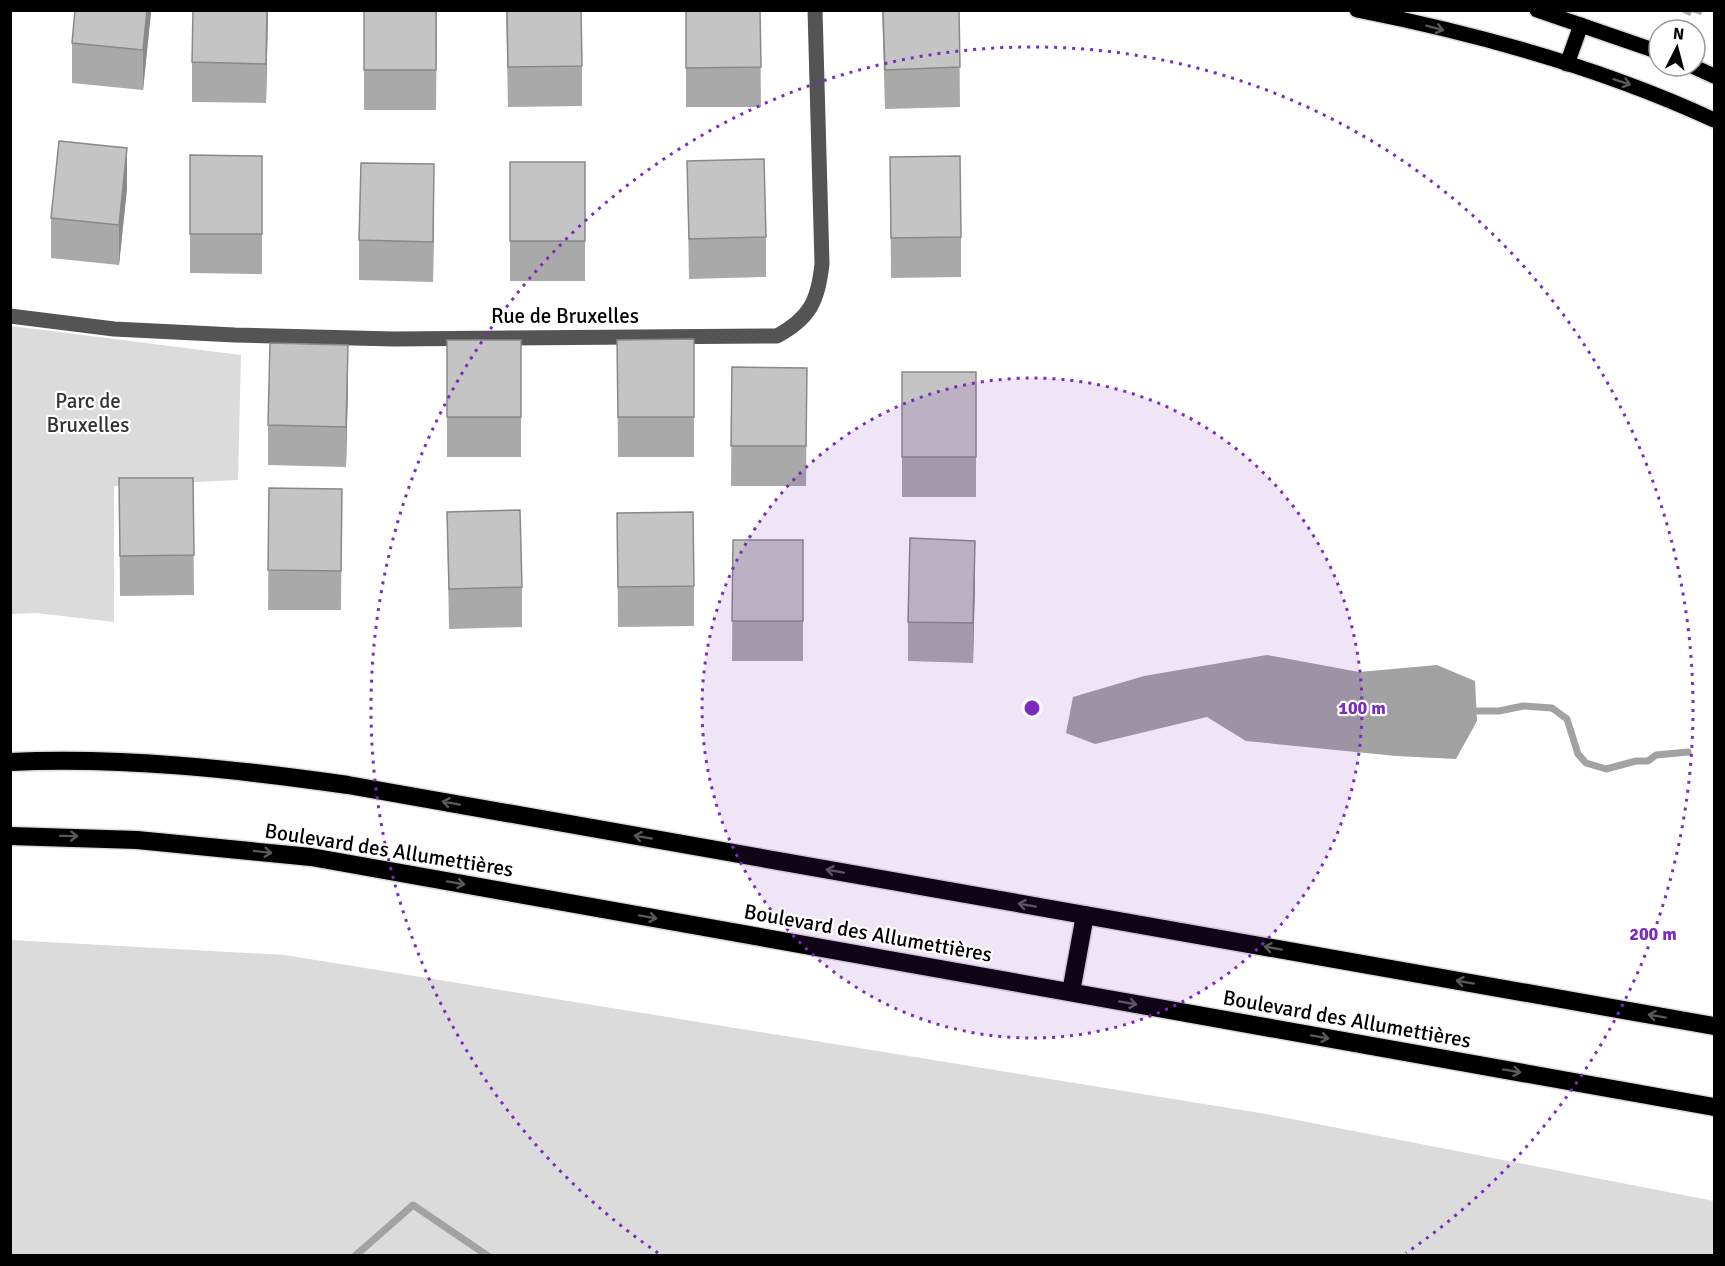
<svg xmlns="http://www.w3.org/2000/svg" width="1725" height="1266" viewBox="0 0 1725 1266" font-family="Signika,sans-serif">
	<rect width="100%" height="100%" fill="#fff"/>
	<g fill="#dbdbdb">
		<path d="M11,326l230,29 -3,125 -124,6v136l-78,-9 -25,1z"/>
		<path d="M11,940l274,15 981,159 448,87v54h-1703z"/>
	</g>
	<path fill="#a2a2a2" d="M1267,655l92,17 78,-7 38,16 2,40 -21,38 -60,-3 -150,-15 -39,-24 -112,27 -29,-11 7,-36 71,-21z"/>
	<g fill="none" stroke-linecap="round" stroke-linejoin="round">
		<g stroke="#a2a2a2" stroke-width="7">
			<path d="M1476,711h23l24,-5 29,2 15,11 11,35 8,9 20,6 30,-8h12l8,-6 32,-3"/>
			<path d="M355,1256l58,-51 75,51"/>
		</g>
		<g stroke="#dbdbdb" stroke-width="18">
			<g id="major">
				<path d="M1357,10c122,24 245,58 357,110"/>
				<path d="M1537,10l122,42"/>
				<path d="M1567,64l14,-39"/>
				<path d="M1692,66l22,10"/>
			</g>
		</g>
		<g stroke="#dbdbdb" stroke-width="21">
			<g id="highway">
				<path d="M10,762c114,-5 226,7 338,23l1366,241"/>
				<path d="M10,836l127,4 174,17 1403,250"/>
				<path d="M1071,992l14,-77"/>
			</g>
		</g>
		<path stroke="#545454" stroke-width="15" d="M10,316l104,13 121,6 159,4 383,-3c33,-18 41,-35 45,-72l-7,-254"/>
		<use href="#major" stroke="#000" stroke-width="15"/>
		<use href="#highway" stroke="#000" stroke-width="18"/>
	</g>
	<g fill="#a9a9a9">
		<path d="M151,10l-8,80 -71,-7v-40z"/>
		<path d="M268,10l-2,93 -74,-1v-40z"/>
		<path d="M364,10h73l-1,100h-72z"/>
		<path d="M506,10l76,56v40l-74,1z"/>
		<path d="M686,10h74l1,97h-75z"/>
		<path d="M882,10h77l1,97 -75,2z"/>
		<path d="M1677,10h26l-2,5 -9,-3 -2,4z"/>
		<path d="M190,155l72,1v118l-72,-1z"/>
		<path d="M890,157l71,80v40l-70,1z"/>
		<path d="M687,161l79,76v40l-77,2z"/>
		<rect x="510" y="162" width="75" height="119"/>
		<path d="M127,188l-8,77 -68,-7v-40z"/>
		<path d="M434,204l-1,78 -74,-2v-40z"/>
		<path d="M694,339v118h-76l-1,-117z"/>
		<rect x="447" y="340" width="74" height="117"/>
		<path d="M732,367l75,1 -1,118h-75z"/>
		<rect x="902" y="372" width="74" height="125"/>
		<path d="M348,385l-2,82 -78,-2v-40z"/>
		<path d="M119,478h74l1,117 -74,1z"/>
		<path d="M269,488l73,1 -1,121h-73z"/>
		<path d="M447,512l75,75v40l-73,2z"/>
		<path d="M617,513l77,73v40l-76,1z"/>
		<path d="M733,540h70v121h-71z"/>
		<path d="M975,580l-2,83 -65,-2v-39z"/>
	</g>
	<g fill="#898989">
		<path d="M147,10h4v3l-8,77v-40z"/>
		<path d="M267,10h1l-2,93v-39z"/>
		<path d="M127,148v40l-8,77v-40z"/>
		<path d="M434,164v40l-1,78v-40z"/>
		<path d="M348,345v40l-2,82v-40z"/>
		<path d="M975,541v39l-2,83v-40z"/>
	</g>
	<g fill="#c4c4c4" stroke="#898989" stroke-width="1.5">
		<path d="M75,10h72l-4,40 -71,-7z"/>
		<path d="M193,10h74l-1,54 -74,-2z"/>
		<rect x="364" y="10" width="72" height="60"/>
		<path d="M507,10h74l1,56 -74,1z"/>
		<path d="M686,10h74l1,57 -75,1z"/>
		<path d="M883,10h76l1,57 -75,3z"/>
		<path d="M59,141l68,7 -8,77 -68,-7z"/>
		<path d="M190,155l72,1v78h-72z"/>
		<path d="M960,156l1,81 -70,1 -1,-81z"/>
		<path d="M764,159l2,78 -77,2 -2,-78z"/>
		<rect x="510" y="162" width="75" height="79"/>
		<path d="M361,163l73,1 -1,78 -74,-2z"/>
		<path d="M694,339v78h-76l-1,-77z"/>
		<rect x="447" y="340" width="74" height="77"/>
		<path d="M270,343l78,2 -2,82 -78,-2z"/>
		<path d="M732,367l75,1 -1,78h-75z"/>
		<rect x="902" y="372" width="74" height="85"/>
		<path d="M119,478h74l1,77 -74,1z"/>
		<path d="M269,488l73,1 -1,82 -73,-1z"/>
		<path d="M520,510l2,77 -73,2 -2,-77z"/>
		<path d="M693,512l1,74 -76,1 -1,-74z"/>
		<path d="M910,538l65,3 -2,82 -65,-1z"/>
		<path d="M733,540h70v81h-71z"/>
	</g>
	<defs><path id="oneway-shaft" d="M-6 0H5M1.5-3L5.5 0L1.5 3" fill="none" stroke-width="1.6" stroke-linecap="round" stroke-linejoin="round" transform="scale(1.5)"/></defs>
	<g stroke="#595959">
		<use href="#oneway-shaft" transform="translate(1435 28) rotate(15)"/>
		<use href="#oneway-shaft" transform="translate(1622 82) rotate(18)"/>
		<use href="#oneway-shaft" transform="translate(451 803) rotate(-170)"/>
		<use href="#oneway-shaft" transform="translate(69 836) rotate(1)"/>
		<use href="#oneway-shaft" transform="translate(643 837) rotate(-170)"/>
		<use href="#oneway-shaft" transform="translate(263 852) rotate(7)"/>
		<use href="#oneway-shaft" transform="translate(835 871) rotate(-170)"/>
		<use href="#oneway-shaft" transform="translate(456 883) rotate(10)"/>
		<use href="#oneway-shaft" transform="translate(1027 905) rotate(-170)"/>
		<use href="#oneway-shaft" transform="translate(648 917) rotate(10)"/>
		<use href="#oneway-shaft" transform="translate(1273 948) rotate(-170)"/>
		<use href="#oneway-shaft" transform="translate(1465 982) rotate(-170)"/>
		<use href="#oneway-shaft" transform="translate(1128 1003) rotate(10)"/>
		<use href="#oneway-shaft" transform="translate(1657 1016) rotate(-170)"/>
		<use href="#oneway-shaft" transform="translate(1320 1037) rotate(10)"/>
		<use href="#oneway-shaft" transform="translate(1512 1071) rotate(10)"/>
	</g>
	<circle cx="1032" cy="708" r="330" fill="#7b2cbf" fill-opacity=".12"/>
	<g fill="none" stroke="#7b2cbf" stroke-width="3" stroke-dasharray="3 6">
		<circle cx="1032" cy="708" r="330"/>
		<path d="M658 1253A661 661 0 1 1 1406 1253"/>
	</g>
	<g text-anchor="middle" stroke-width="4.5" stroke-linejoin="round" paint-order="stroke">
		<g font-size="21" fill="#000" stroke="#fff">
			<text x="565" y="323">Rue de Bruxelles</text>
			<text transform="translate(389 850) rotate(9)" y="7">Boulevard des Allumettières</text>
			<text transform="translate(868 933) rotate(10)" y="7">Boulevard des Allumettières</text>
			<text transform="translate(1347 1019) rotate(10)" y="7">Boulevard des Allumettières</text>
		</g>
		<g font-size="21" fill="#323232" stroke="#fff">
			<text x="88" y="408">Parc de<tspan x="88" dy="24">Bruxelles</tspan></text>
		</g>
	</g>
	<circle cx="1032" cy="708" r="9" fill="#7b2cbf" stroke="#fff" stroke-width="3"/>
	<g font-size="18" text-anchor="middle" font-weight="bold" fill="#7b2cbf" stroke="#fff" stroke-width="4.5" stroke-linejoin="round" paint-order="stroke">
		<text x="1362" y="714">100 m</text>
		<text x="1653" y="940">200 m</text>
	</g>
	<rect width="1725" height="1266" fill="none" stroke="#000000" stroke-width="24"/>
	<g transform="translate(1677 48) rotate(6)"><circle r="28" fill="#ffffff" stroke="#999999" stroke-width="1.5"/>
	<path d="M0-4.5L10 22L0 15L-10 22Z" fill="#000000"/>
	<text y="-9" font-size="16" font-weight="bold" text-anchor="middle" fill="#000000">N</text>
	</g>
</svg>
